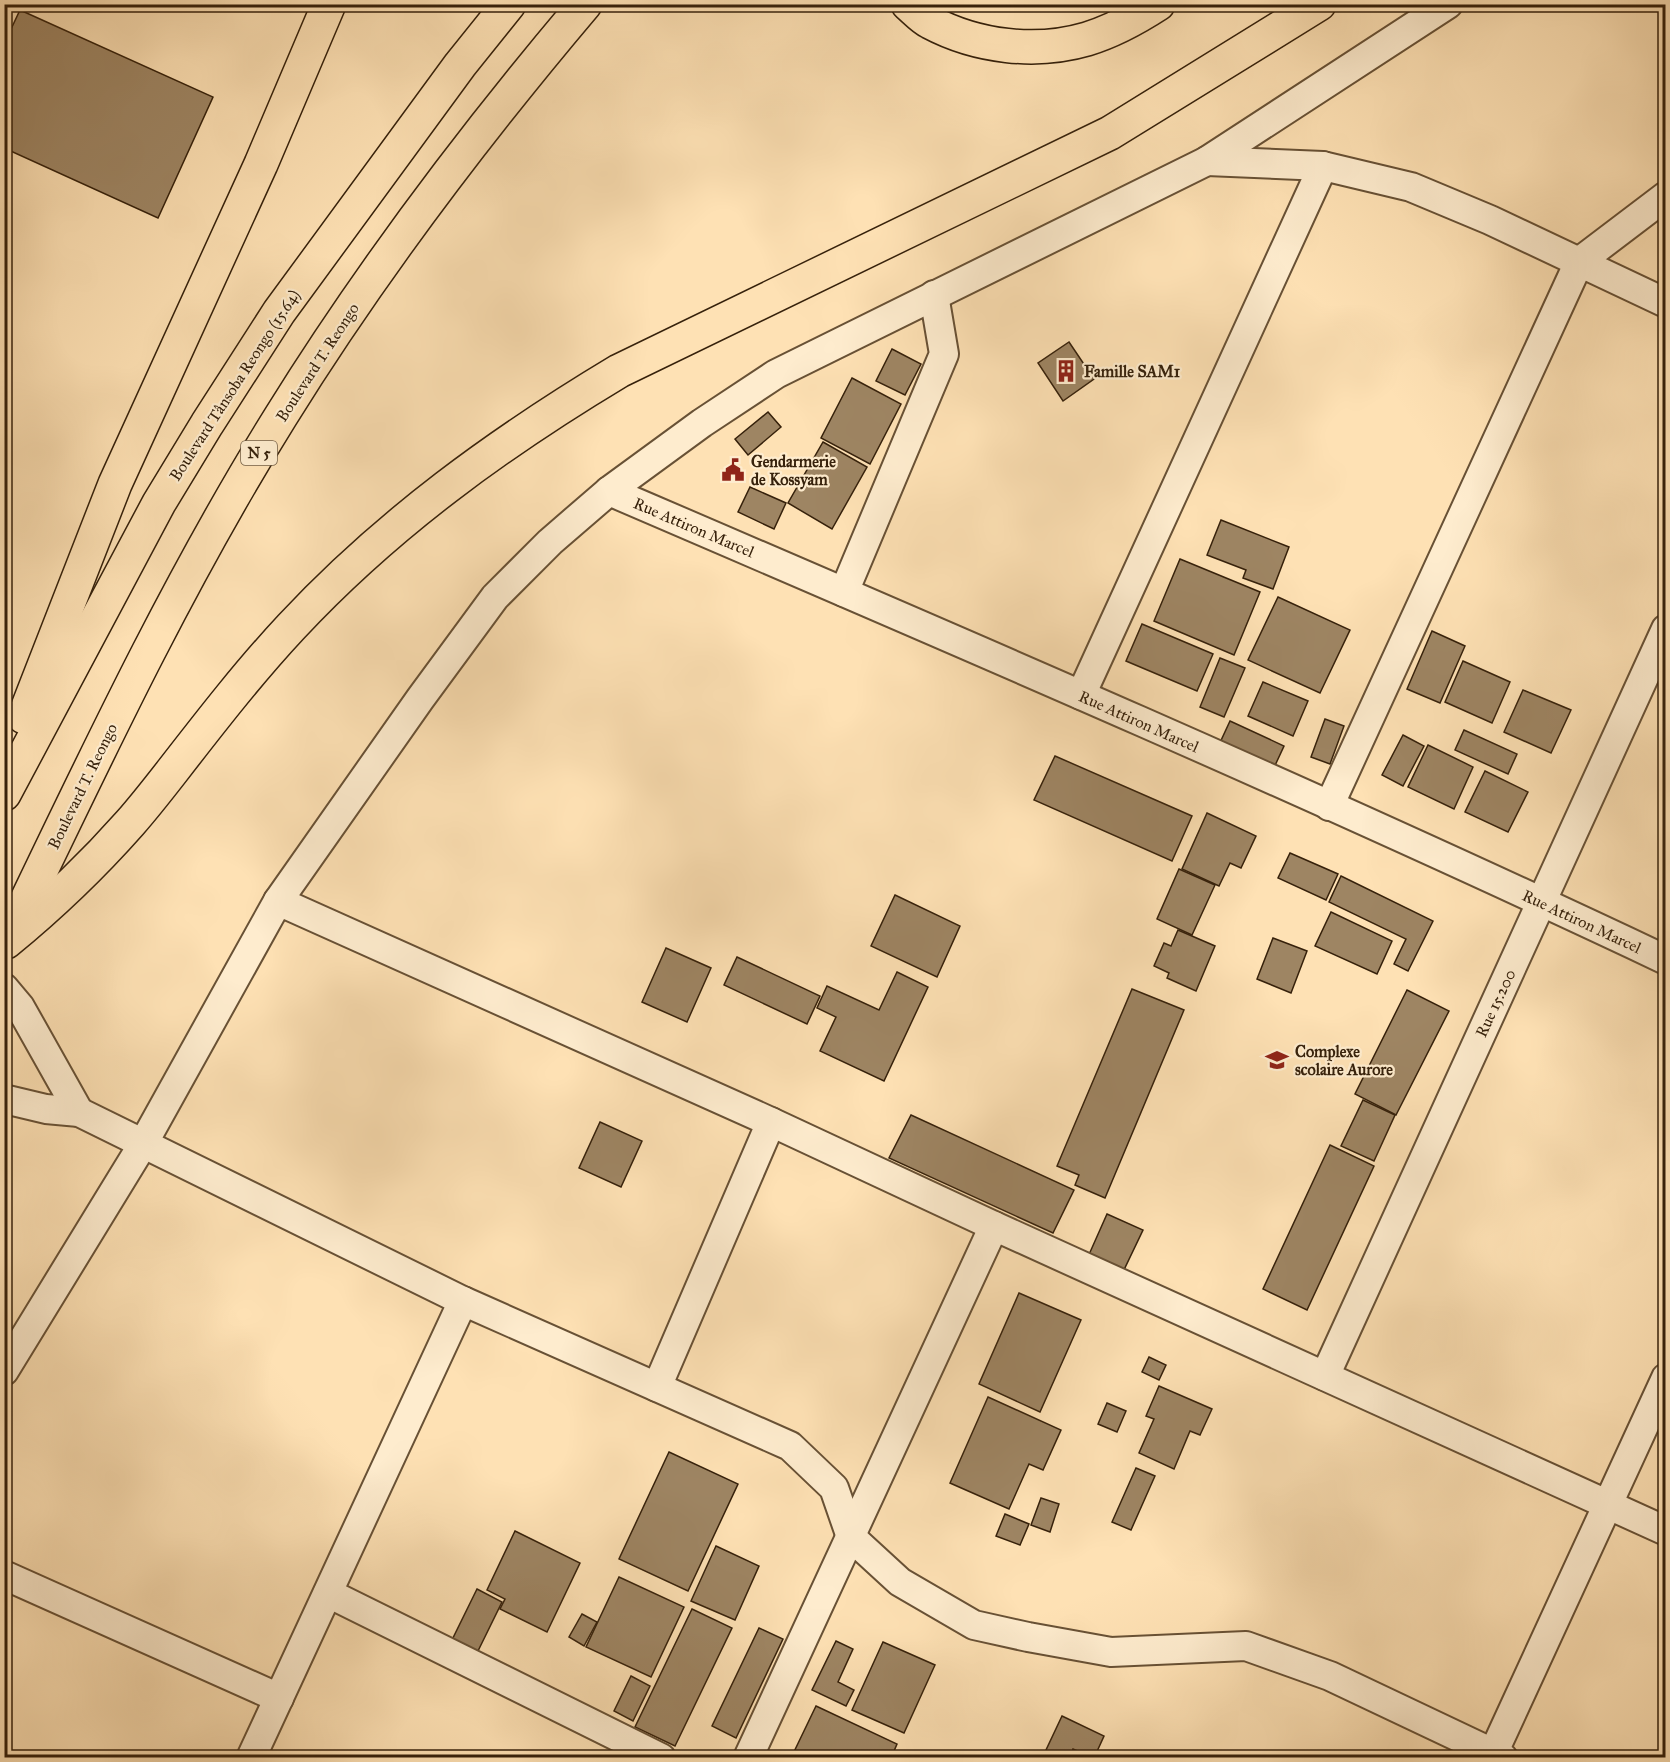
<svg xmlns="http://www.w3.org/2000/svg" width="1670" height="1762" viewBox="0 0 1670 1762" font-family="'IM FELL Great Primer',serif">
	<rect width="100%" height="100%" fill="#fee1b4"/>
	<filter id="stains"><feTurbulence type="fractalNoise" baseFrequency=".00333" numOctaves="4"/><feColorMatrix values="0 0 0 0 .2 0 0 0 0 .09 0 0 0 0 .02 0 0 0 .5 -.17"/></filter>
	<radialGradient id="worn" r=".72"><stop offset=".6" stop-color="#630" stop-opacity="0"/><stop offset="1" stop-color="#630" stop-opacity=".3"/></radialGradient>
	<g fill="#9e8563" stroke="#36210b" stroke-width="1.5">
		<path d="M20,10l193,87 -55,121 -154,-70v-104z"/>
		<path d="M1069,342l25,37 -31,22 -25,-38z"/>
		<path d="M892,349l29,15 -16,31 -29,-14z"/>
		<path d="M852,378l49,26 -31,60 -49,-26z"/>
		<path d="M768,412l13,15 -33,28 -13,-16z"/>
		<path d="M823,442l44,25 -35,62 -44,-26z"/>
		<path d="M750,487l36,16 -12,26 -36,-17z"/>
		<path d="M1221,520l68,27 -16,42 -30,-11 3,-8 -39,-15z"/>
		<path d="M1180,559l80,33 -26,63 -80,-34z"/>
		<path d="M1278,597l72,33 -30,63 -72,-33z"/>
		<path d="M1142,624l71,30 -16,37 -71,-30z"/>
		<path d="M1432,631l33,15 -25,57 -33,-14z"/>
		<path d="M1220,658l25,10 -21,49 -24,-10z"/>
		<path d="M1463,661l47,21 -18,41 -47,-21z"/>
		<path d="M1263,682l45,19 -15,35 -45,-20z"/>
		<path d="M1523,690l48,20 -20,43 -47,-21z"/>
		<path d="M1325,719l19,7 -14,38 -19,-7z"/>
		<path d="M1230,721l54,25 -12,26 -54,-25z"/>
		<path d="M1464,730l53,24 -9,20 -53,-24z"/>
		<path d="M1403,735l21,11 -21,40 -21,-11z"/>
		<path d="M1428,745l45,22 -19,42 -46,-22z"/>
		<path d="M1055,756l137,60 -20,45 -138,-61z"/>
		<path d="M1485,771l43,21 -20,40 -43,-20z"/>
		<path d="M1207,813l49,23 -15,32 -11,-5 -11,23 -37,-17z"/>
		<path d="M1290,853l48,21 -12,26 -48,-22z"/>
		<path d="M1179,869l36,16 -23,50 -35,-16z"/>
		<path d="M1341,876l92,45 -25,50 -14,-7 12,-25 -77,-37z"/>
		<path d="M895,895l65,31 -23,51 -66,-31z"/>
		<path d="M1331,912l61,29 -15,33 -62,-28z"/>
		<path d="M1178,930l37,16 -19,45 -29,-13 2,-5 -15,-7 10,-23 7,3z"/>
		<path d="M1273,938l34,13 -16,42 -34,-14z"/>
		<path d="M666,948l45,20 -24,54 -45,-20z"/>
		<path d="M737,957l83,39 -13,28 -83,-39z"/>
		<path d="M897,972l31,15 -44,94 -64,-30 16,-34 -19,-9 10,-22 52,24z"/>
		<path d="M1132,989l52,21 -79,188 -30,-13 4,-10 -22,-9z"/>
		<path d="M1407,990l42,21 -53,104 -41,-21z"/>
		<path d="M1363,1100l32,15 -21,46 -33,-15z"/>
		<path d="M911,1115l163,75 -21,43 -164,-75z"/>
		<path d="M600,1122l42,19 -21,46 -42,-19z"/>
		<path d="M1330,1145l44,21 -67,144 -44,-21z"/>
		<path d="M1107,1214l36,16 -21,44 -35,-15z"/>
		<path d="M1019,1293l62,27 -41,92 -61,-28z"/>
		<path d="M1149,1357l17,8 -7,15 -17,-8z"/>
		<path d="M1159,1386l53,23 -12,26 -10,-4 -16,38 -35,-16 15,-34 -8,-3z"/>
		<path d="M988,1397l73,33 -18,40 -14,-6 -20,45 -59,-26z"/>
		<path d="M1107,1403l19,8 -9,21 -19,-8z"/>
		<path d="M669,1452l69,32 -50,107 -69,-32z"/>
		<path d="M1136,1468l19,8 -24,54 -19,-8z"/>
		<path d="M1041,1498l18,6 -9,28 -19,-7z"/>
		<path d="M1005,1514l24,10 -9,21 -24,-9z"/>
		<path d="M515,1531l65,32 -33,69 -47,-23 5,-10 -18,-9z"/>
		<path d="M716,1546l43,20 -24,54 -44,-19z"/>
		<path d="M619,1577l65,30 -33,70 -65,-30z"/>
		<path d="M477,1589l25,13 -26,53 -25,-13z"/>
		<path d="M692,1609l40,19 -57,118 -40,-19z"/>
		<path d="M582,1614l15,8 -13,24 -15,-9z"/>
		<path d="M759,1628l24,11 -47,99 -24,-12z"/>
		<path d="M836,1641l17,8 -15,33 16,8 -8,16 -34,-16z"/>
		<path d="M883,1642l52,23 -31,68 -52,-23z"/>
		<path d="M631,1676l19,10 -17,35 -19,-10z"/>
		<path d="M816,1706l81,38 -6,14h-100z"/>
		<path d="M1062,1716l42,20 -10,22 -21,-9 -3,9h-8l-16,-8z"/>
	</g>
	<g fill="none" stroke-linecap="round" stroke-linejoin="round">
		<g stroke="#685135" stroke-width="32">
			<g id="street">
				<path d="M1207,161l116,5 88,21 79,33 176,83"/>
				<path d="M609,491c354,152 708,304 1057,469"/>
				<path d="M844,592l100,-238 -10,-59"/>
				<path d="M1081,695l242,-529"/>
				<path d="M1329,806l250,-544 87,-66"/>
				<path d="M278,901l493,221 223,104 672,305"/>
				<path d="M4,988l16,19 59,105"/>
				<path d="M4,1099l42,10 33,3 384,189 327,145 44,42 17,49 49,45 74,43 54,12 83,15 135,-6 84,30 173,82"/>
				<path d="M4,1371l139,-227 135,-243 142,-202 75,-102 55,-55 59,-51 93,-68 74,-49 431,-213 241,-157"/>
				<path d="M1325,1376l341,-747"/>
				<path d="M657,1387l114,-265"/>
				<path d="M4,1575l275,123"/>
				<path d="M328,1593l333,165"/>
				<path d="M251,1758l212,-457"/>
				<path d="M748,1758l246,-532"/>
				<path d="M1491,1758l175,-380"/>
			</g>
		</g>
		<g stroke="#36210b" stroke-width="36">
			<g id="highway">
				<path d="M908,4c7,6 14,14 22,18 47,25 106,32 157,17 23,-7 51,-22 71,-35"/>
				<path d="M24,717l91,-233 146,-320 68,-160"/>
				<path d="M4,794l155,-291 48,-79 72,-112 181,-247 49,-61"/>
				<path d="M11,933c84,-175 167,-352 270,-517 90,-145 194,-282 304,-412"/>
				<path d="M6,942c44,-36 86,-76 124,-119 15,-17 29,-35 43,-53 38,-49 76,-98 118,-143 96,-103 208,-184 328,-256l491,-238 209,-129"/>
			</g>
		</g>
		<use href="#street" stroke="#feecce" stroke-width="28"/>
		<use href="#highway" stroke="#fee1b4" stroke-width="33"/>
	</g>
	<defs>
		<g id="building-bare" transform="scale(1.8)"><path d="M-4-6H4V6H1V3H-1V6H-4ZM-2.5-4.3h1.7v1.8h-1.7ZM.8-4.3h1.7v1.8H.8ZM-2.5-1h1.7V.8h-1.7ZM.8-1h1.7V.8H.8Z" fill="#8f2418" stroke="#feecce" stroke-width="2.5" paint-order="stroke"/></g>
		<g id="civic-bare" transform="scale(1.8)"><path d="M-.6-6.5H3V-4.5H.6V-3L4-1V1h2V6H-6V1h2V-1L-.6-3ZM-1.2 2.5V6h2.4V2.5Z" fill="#8f2418" stroke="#feecce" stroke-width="2.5" paint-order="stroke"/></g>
		<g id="school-bare" transform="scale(1.8)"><path d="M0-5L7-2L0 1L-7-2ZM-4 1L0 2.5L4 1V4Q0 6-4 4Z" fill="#8f2418" stroke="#feecce" stroke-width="2.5" paint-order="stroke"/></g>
	</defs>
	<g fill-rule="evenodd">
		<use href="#building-bare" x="1066" y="371"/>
		<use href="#civic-bare" x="733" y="470"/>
		<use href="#school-bare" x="1277" y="1060"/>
	</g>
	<g text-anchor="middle" stroke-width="4.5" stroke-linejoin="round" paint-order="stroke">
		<rect fill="#feecce" stroke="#725e46" stroke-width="1.5" x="241" y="441" width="36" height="24" rx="4.5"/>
		<g font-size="15" font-weight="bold" fill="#36210b">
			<text x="259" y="458">N 5</text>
		</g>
		<g font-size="16" fill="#36210b" stroke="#feecce">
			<text transform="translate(317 362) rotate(-57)" y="6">Boulevard T. Reongo</text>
			<text transform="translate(234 385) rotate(-57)" y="6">Boulevard Tânsoba Reongo (15.64)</text>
			<text transform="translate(694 527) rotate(23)" y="6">Rue Attiron Marcel</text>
			<text transform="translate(1139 721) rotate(24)" y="6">Rue Attiron Marcel</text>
			<text transform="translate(82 786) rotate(-64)" y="6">Boulevard T. Reongo</text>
			<text transform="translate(1582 921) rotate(25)" y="6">Rue Attiron Marcel</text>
			<text transform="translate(1495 1003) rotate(-65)" y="6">Rue 15.200</text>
		</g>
		<g font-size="16" font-weight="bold" fill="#36210b" stroke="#feecce" text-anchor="start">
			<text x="1084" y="377">Famille SAM1</text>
			<text x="751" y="467">Gendarmerie<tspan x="751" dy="18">de Kossyam</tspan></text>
			<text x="1295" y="1057">Complexe<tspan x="1295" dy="18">scolaire Aurore</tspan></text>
		</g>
	</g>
	<rect width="1670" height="1762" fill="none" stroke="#fee1b4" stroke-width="24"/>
	<rect x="6" y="6" width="1658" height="1750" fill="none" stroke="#36210b" stroke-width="3"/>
	<rect x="12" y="12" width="1646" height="1738" fill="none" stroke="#36210b" stroke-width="1.5"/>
	<rect width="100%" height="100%" filter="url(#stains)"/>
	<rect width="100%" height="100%" fill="url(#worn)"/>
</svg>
